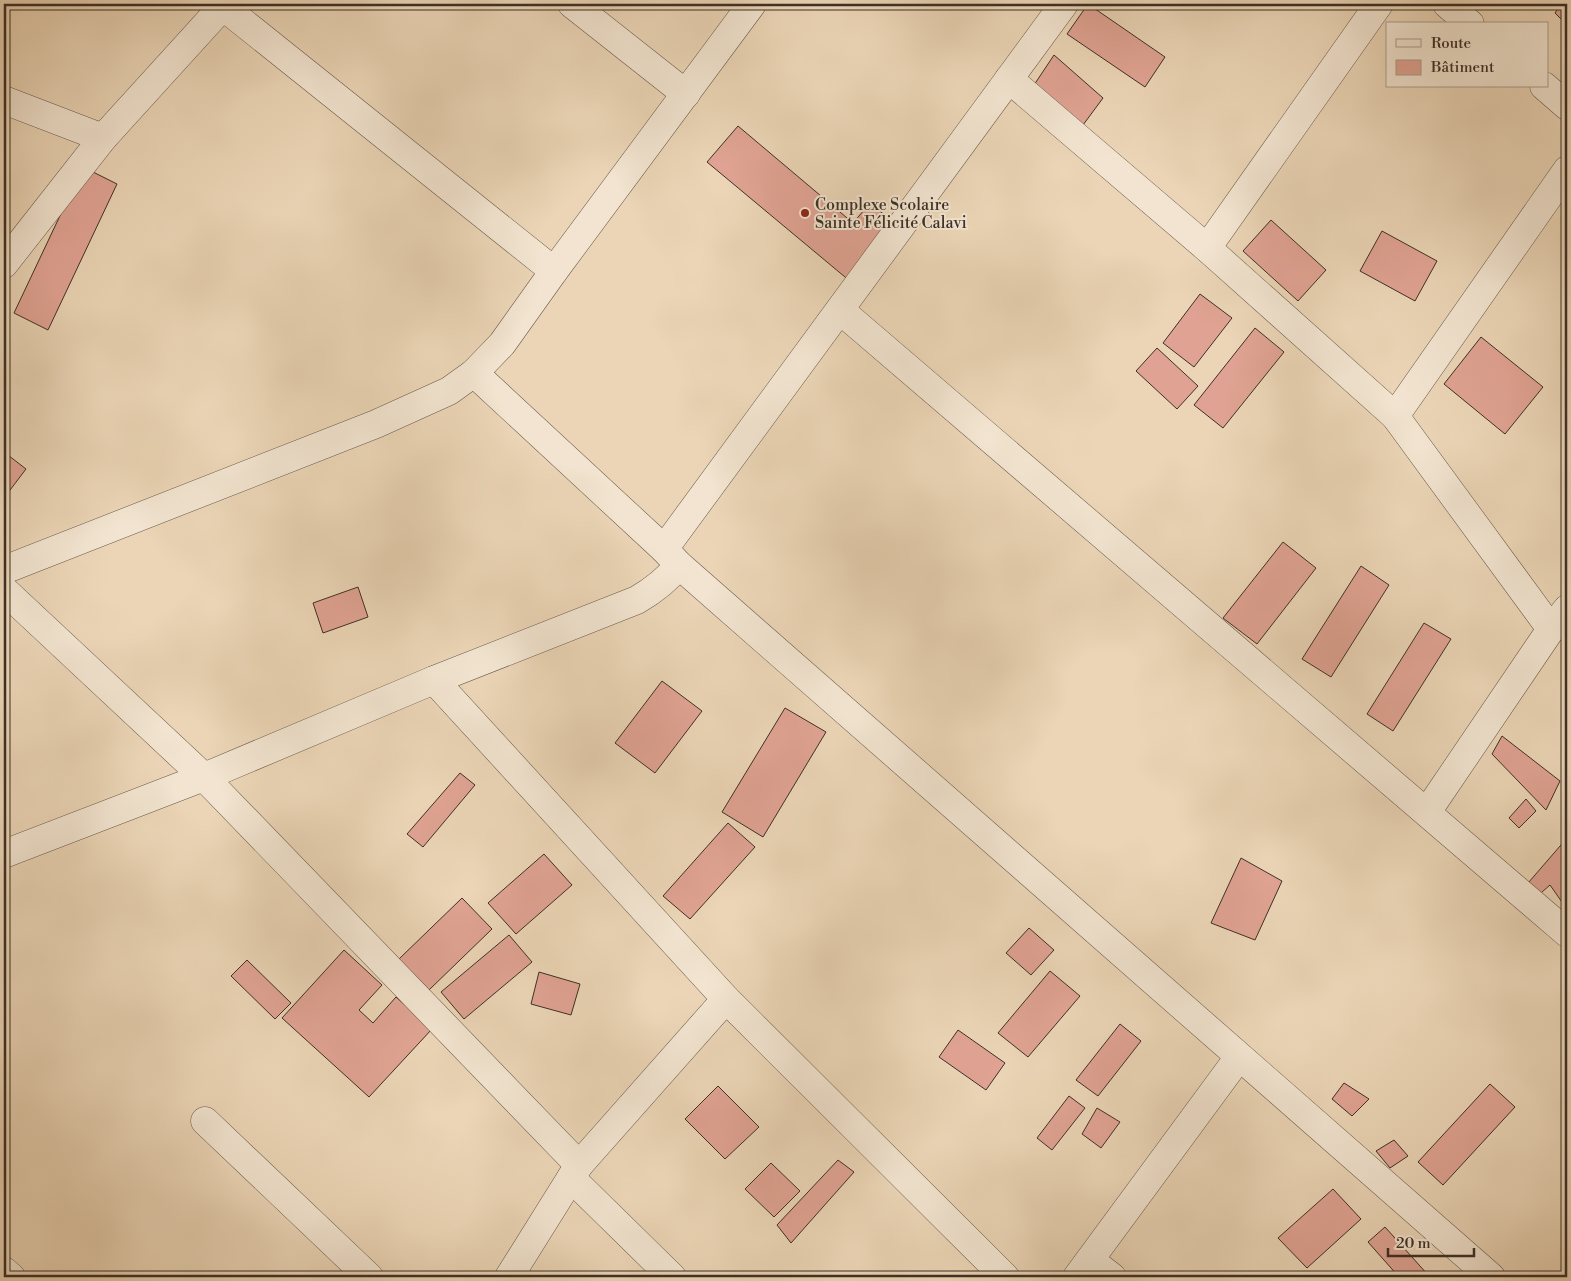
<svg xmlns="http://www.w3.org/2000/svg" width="1571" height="1281" viewBox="0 0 1571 1281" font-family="'Libre Bodoni',serif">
	<rect width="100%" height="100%" fill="#ebd5b6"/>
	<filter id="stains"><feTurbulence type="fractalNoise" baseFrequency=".004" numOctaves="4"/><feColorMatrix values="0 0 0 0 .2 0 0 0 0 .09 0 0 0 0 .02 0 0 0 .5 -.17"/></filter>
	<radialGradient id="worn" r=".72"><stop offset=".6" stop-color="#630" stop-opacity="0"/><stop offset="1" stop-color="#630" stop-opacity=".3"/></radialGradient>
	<g fill="#e0a393" stroke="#3d3027">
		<path d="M1088,4l77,53 -20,30 -78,-53z"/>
		<path d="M1561,4h6v21l-12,-12z"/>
		<path d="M1054,55l49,43 -20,27 -49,-40z"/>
		<path d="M738,126l115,97 17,-20 28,23 -47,56 -144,-120z"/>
		<path d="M83,167l34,17 -69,146 -34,-17z"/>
		<path d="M1271,220l55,50 -28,31 -55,-50z"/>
		<path d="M1382,231l55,30 -22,40 -55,-30z"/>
		<path d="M1200,294l32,24 -38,49 -31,-24z"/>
		<path d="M1255,328l29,24 -61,76 -29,-23z"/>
		<path d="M1481,337l62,50 -38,47 -61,-50z"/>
		<path d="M1157,348l41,38 -21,23 -41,-38z"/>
		<path d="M4,452l22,17 -22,29z"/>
		<path d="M1283,542l33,26 -59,76 -34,-26z"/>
		<path d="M1361,566l28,19 -58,92 -29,-18z"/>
		<path d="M358,587l10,30 -45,16 -10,-30z"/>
		<path d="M1424,623l27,16 -58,92 -26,-17z"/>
		<path d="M662,681l40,30 -47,62 -40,-30z"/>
		<path d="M785,708l41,24 -63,105 -41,-25z"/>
		<path d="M1502,736l58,45 -14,29 -54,-56z"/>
		<path d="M460,773l15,12 -52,62 -16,-13z"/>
		<path d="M1526,799l10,12 -17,17 -10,-10z"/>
		<path d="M728,823l27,24 -65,72 -27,-23z"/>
		<path d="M1567,838v63l-3,4 -14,-20 -17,15 -11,-10z"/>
		<path d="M544,854l28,31 -56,49 -28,-31z"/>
		<path d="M1241,858l41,23 -27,59 -44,-17z"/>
		<path d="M462,898l30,31 -63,61 -30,-31z"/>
		<path d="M1029,928l25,22 -23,25 -25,-22z"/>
		<path d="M509,935l23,27 -68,57 -23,-27z"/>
		<path d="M344,950l38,35 -23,25 14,13 23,-26 36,32 -63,68 -87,-79z"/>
		<path d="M247,960l44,43 -16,16 -44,-43z"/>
		<path d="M1050,971l30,25 -52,61 -30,-24z"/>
		<path d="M539,972l41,12 -9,31 -40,-11z"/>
		<path d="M1120,1024l21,17 -43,55 -22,-16z"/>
		<path d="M958,1030l47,33 -19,27 -47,-33z"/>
		<path d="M1344,1083l25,16 -17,17 -20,-17z"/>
		<path d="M1490,1084l25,23 -72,78 -25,-23z"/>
		<path d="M718,1086l41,41 -34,32 -40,-40z"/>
		<path d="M1069,1096l16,12 -33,42 -15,-12z"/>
		<path d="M1097,1108l23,14 -19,26 -19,-14z"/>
		<path d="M1394,1140l14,16 -18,12 -14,-17z"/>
		<path d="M838,1160l16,12 -63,71 -14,-18z"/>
		<path d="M771,1163l29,28 -26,26 -29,-28z"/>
		<path d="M1333,1189l28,30 -54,49 -29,-30z"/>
		<path d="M1385,1227l44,49 -30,1 -31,-35z"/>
	</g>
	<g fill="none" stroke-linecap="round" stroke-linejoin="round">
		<g stroke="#68594b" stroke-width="29">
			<g id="minor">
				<path d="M220,4l334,267"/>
				<path d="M572,4l114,90"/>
				<path d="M1447,4l23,20"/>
				<path d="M1009,79l198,169 188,168 156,213"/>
				<path d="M1544,86l23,20"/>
				<path d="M4,100l99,38"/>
				<path d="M1207,248l172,-244"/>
				<path d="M4,264l99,-126 120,-132"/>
				<path d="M840,310l727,623"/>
				<path d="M474,373l190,176 15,16 812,712"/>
				<path d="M1395,416l172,-246"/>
				<path d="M664,549l400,-545"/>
				<path d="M4,570l372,-146 73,-33 25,-18 28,-29 52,-73 198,-267"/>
				<path d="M4,590l200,187 375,388"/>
				<path d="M434,680l292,319 279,278"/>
				<path d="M1427,812l124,-183 16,-20"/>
				<path d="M4,854l200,-77 230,-97 203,-80c17,-10 30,-20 42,-35"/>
				<path d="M205,1121l164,156"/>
				<path d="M571,1178l101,99"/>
				<path d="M1090,1260l22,17"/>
				<path d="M4,1271l7,6"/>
				<path d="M509,1277l70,-112 147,-166"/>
				<path d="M1077,1277l162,-220"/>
			</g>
		</g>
		<use href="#minor" stroke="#f2e4d0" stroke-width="28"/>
	</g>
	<circle fill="#8f2418" stroke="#f2e4d0" stroke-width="2" cx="805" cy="213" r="5"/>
	<g text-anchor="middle" stroke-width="4" stroke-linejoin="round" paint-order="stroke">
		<g font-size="16" fill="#3d3027" stroke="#f2e4d0" text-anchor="start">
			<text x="815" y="210">Complexe Scolaire<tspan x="815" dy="18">Sainte Félicité Calavi</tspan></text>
		</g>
	</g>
	<rect width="1571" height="1281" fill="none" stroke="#ebd5b6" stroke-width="20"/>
	<rect x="5" y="5" width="1561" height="1271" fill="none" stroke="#3d3027" stroke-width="2.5"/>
	<rect x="10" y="10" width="1551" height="1261" fill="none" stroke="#3d3027"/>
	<rect x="1386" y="22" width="162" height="65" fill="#f2e4d0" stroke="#aa9c8c"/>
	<rect x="1396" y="39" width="25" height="8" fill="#f2e4d0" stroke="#aa9c8c"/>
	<text x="1431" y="48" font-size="15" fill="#3d3027">Route</text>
	<rect x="1396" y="60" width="25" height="15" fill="#e0a393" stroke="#aa9c8c"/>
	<text x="1431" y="72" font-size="15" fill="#3d3027">Bâtiment</text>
	<path d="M1388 1248v8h86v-8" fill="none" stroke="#3d3027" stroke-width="2.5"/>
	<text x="1396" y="1248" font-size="15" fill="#3d3027" stroke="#f2e4d0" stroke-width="4" paint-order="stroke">20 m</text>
	<rect width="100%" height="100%" filter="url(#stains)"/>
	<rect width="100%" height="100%" fill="url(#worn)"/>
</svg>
